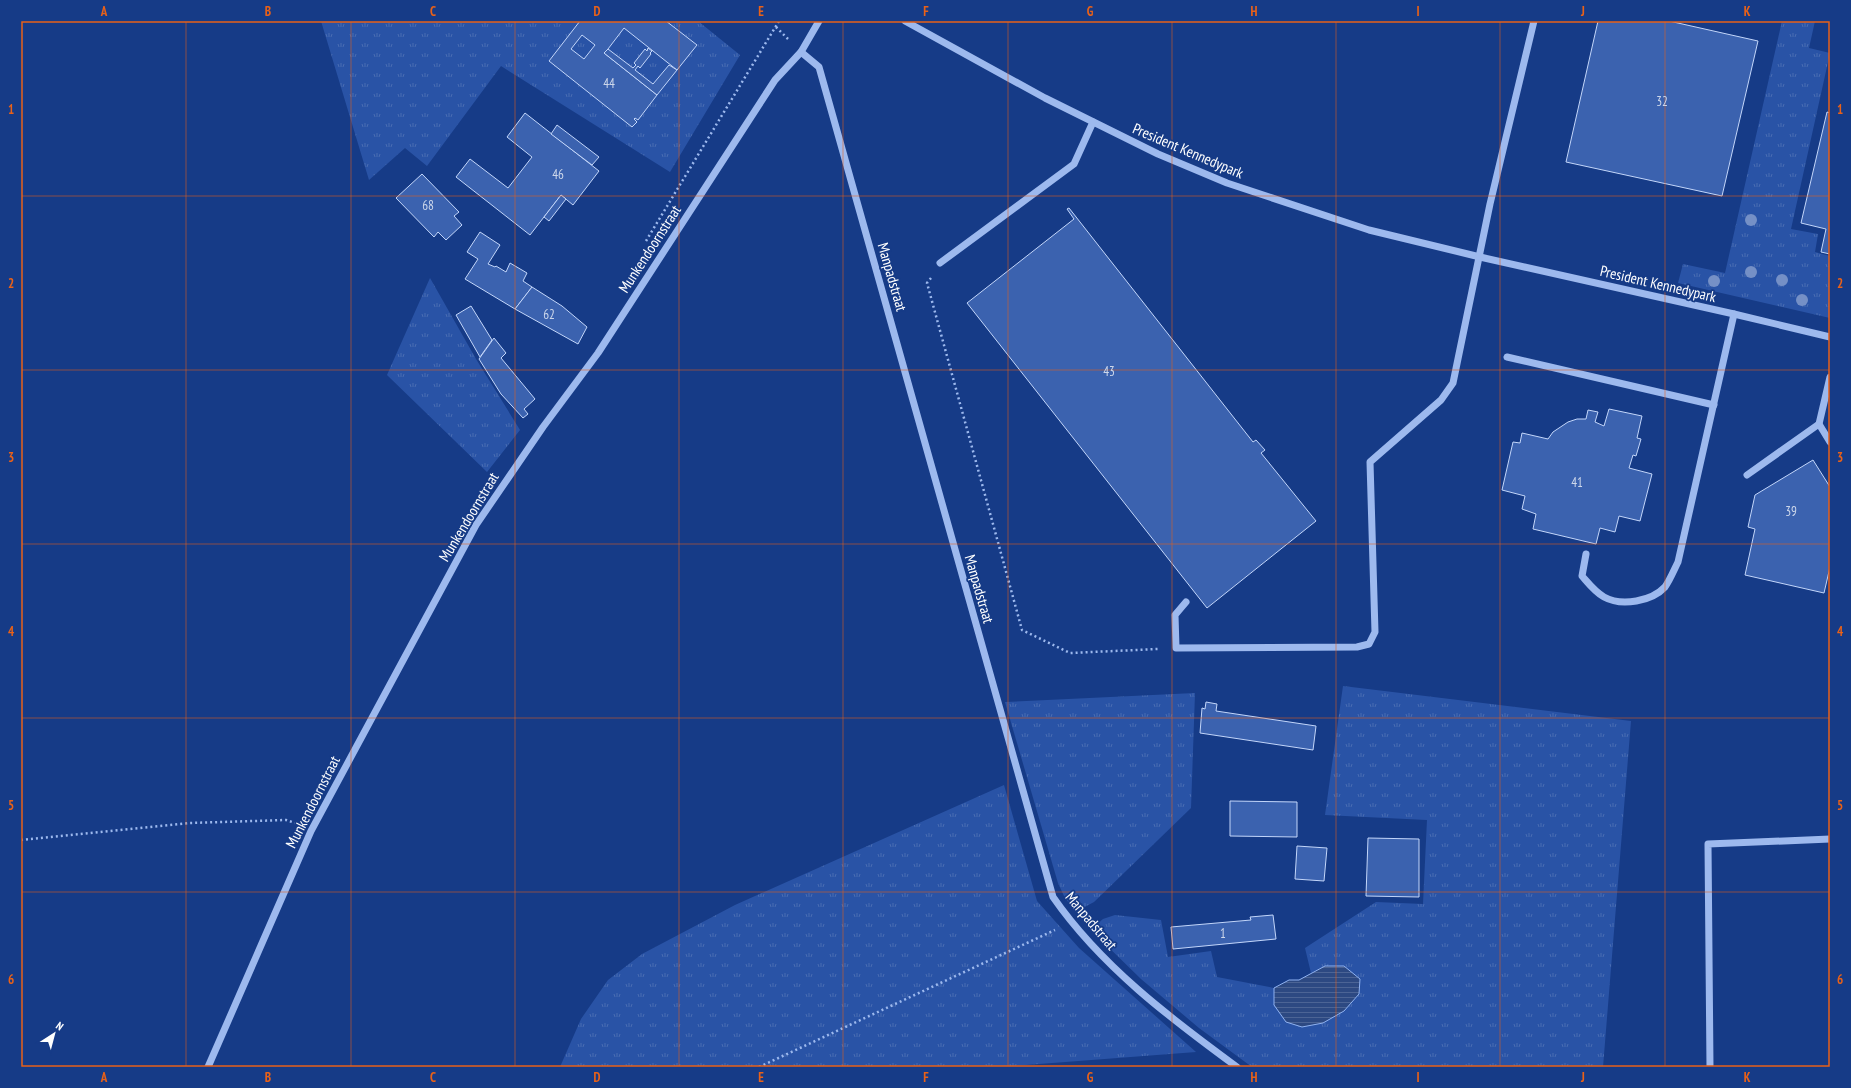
<svg xmlns="http://www.w3.org/2000/svg" width="1851" height="1088" viewBox="0 0 1851 1088" font-family="'PT Sans Narrow',sans-serif">
	<defs>
		<pattern id="grass-tufts" width="24" height="20" patternUnits="userSpaceOnUse"><rect width="24" height="20" fill="#2953a6"/><path d="M3 7l-1-3M5 7V3M7 7l1-3M15 17l-1-3M17 17v-4M19 17l1-3" fill="none" stroke="#496db3"/></pattern>
		<pattern id="water-rules" width="6" height="5" patternUnits="userSpaceOnUse"><rect width="6" height="5" fill="#2d4982"/><path d="M0 2.5h6" fill="none" stroke="#4c6495"/></pattern>
	</defs>
	<rect width="100%" height="100%" fill="#163b87"/>
	<g fill="url(#grass-tufts)">
		<path d="M321,21h377l42,34 -70,117 -169,-106 -74,100 -22,-18 -36,32z"/>
		<path d="M1782,21h33l-6,27 21,5 -39,176 27,5 -3,18 15,4v62l-152,-35 5,-19 42,9z"/>
		<path d="M430,278l46,81 44,71 -33,42 -100,-97z"/>
		<path d="M1343,686l288,35 -28,346h-351l-53,-39 -58,-49 -45,-44v-10l7,-6 12,-4 46,5 7,37 43,-6 6,26 57,11v17l70,6 15,-17 1,-15 -35,-13 -14,7 -6,-25 71,-46 47,2 4,-84 -102,-5z"/>
		<path d="M1195,693l-4,115 -97,94 -19,10 -11,-16 -6,-13 -53,-181z"/>
		<path d="M1004,785l33,116 42,47 117,104 -197,15h-439l21,-48 27,-39 34,-26 93,-49z"/>
	</g>
	<path fill="url(#water-rules)" stroke="#8fb2f1" d="M1325,966h19l16,13 -1,15 -15,17 -21,12 -21,4 -16,-5 -12,-17v-17l15,-8h10z"/>
	<g fill="#3b62af" stroke="#c3d6fa" fill-rule="evenodd">
		<path d="M580,21h86l31,24 -20,25 -53,-42 -16,21 -4,4 53,42 -19,25 -3,-2 -1,1 3,3 -5,5 -83,-66zM582,35l13,10 -11,14 -13,-10z"/>
		<path d="M1598,21h71l89,20 -36,155 -156,-34z"/>
		<path d="M648,48l4,3 -2,2 1,1 -11,14 -2,-2 -3,4 18,14 16,-19 8,5 -20,25 -53,-42 4,-4 25,19 3,-3 -2,-2 11,-14 2,2z"/>
		<path d="M1827,112l3,1v141l-9,-2 5,-23 -25,-6z"/>
		<path d="M525,113l74,58 -26,34 -12,-10 -31,40 -74,-58 14,-18 38,29 24,-31 -25,-20z"/>
		<path d="M557,125l42,32 -7,8 -41,-31z"/>
		<path d="M422,174l37,38 -5,4 8,9 -16,15 -8,-8 -4,5 -38,-39z"/>
		<path d="M561,195l5,4 -17,22 -5,-4z"/>
		<path d="M1069,208l184,234 3,-2 9,10 -4,3 55,68 -109,87 -240,-305 107,-84 -7,-10z"/>
		<path d="M480,232l20,13 -12,19 7,3 1,-1 10,6 4,-9 17,10 -4,8 9,6 -17,22 -50,-30 13,-20 -11,-7z"/>
		<path d="M532,287l30,19 25,21 -9,17 -63,-35z"/>
		<path d="M471,306l21,34 -12,17 -24,-42z"/>
		<path d="M494,338l12,15 -5,5 34,41 -11,10 4,5 -5,4 -22,-24 -22,-35z"/>
		<path d="M1609,409l33,7 -5,22 4,1 -5,17 -3,-1 -4,13 23,6 -12,47 -21,-5 -4,16 -15,-4 -4,16 -63,-15 3,-15 -14,-5 3,-13 -23,-6 11,-48 7,1 2,-10 26,6 5,-7 15,-10 9,-3h9l2,-9 10,2 -3,10 9,4z"/>
		<path d="M1813,460l17,27v80l-6,26 -79,-18 10,-46 -7,-2 7,-32z"/>
		<path d="M1206,702l11,2 -1,7 100,15 -3,24 -113,-17 2,-25 3,1z"/>
		<path d="M1230,801l67,1v35l-67,-1z"/>
		<path d="M1368,838l51,1v58l-53,-1z"/>
		<path d="M1297,846l30,2 -3,33 -29,-2z"/>
		<path d="M1273,915l3,24 -103,10 -2,-22 80,-7 -1,-3z"/>
	</g>
	<g fill="none" stroke-linecap="round" stroke-linejoin="round">
		<g stroke="#9db9ee" stroke-width="2.5" stroke-dasharray="2 3" stroke-linecap="butt">
			<path d="M776,27l12,12"/>
			<path d="M646,241l133,-220"/>
			<path d="M931,278l-4,5 95,347 48,23 88,-4"/>
			<path d="M21,840l169,-17 96,-3 9,3"/>
			<path d="M759,1067l296,-137"/>
		</g>
		<g stroke="#9db9ee" stroke-width="7">
			<path d="M905,21l140,77 113,56 69,29 142,47 111,27 254,57 96,23"/>
			<path d="M801,52l18,15 234,830c48,69 117,121 184,170"/>
			<path d="M940,263l134,-99 19,-42"/>
			<path d="M1507,357l207,48"/>
			<path d="M1830,377l-11,47 11,18"/>
			<path d="M1747,475l72,-51"/>
			<path d="M1586,554l-4,22c7,8 13,16 22,21 18,10 48,4 61,-10 5,-7 9,-17 13,-25l56,-248"/>
			<path d="M1186,602l-11,13 1,33 181,-1 12,-3 6,-12 -5,-170 71,-62 12,-17 37,-179 44,-183"/>
			<path d="M208,1067l103,-236 165,-306 67,-98 55,-74 177,-273 26,-28 18,-31"/>
			<path d="M1710,1067l-2,-223 122,-5"/>
		</g>
	</g>
	<g fill="#7590c6">
		<circle cx="1751" cy="220" r="6"/>
		<circle cx="1751" cy="272" r="6"/>
		<circle cx="1782" cy="280" r="6"/>
		<circle cx="1714" cy="281" r="6"/>
		<circle cx="1802" cy="300" r="6"/>
	</g>
	<path fill="none" stroke="#e96118" stroke-width="1" stroke-opacity="0.55" d="M186,21v1046M351,21v1046M515,21v1046M679,21v1046M843,21v1046M1008,21v1046M1172,21v1046M1336,21v1046M1500,21v1046M1665,21v1046M21,196h1809M21,370h1809M21,544h1809M21,718h1809M21,892h1809"/>
	<g text-anchor="middle" stroke-width="3.5" stroke-linejoin="round" paint-order="stroke">
		<g font-size="13" fill="#ced8eb">
			<text x="609" y="88">44</text>
			<text x="1662" y="106">32</text>
			<text x="558" y="179">46</text>
			<text x="428" y="210">68</text>
			<text x="549" y="319">62</text>
			<text x="1109" y="376">43</text>
			<text x="1577" y="487">41</text>
			<text x="1791" y="516">39</text>
			<text x="1223" y="938">1</text>
		</g>
		<g font-size="15" fill="#fff" stroke="#163b87">
			<text transform="translate(1188 151) rotate(23)" y="5">President Kennedypark</text>
			<text transform="translate(650 249) rotate(-57)" y="5">Munkendoornstraat</text>
			<text transform="translate(892 277) rotate(74)" y="5">Manpadstraat</text>
			<text transform="translate(1658 284) rotate(13)" y="5">President Kennedypark</text>
			<text transform="translate(469 517) rotate(-59)" y="5">Munkendoornstraat</text>
			<text transform="translate(979 589) rotate(74)" y="5">Manpadstraat</text>
			<text transform="translate(313 802) rotate(-63)" y="5">Munkendoornstraat</text>
			<text transform="translate(1091 921) rotate(50)" y="5">Manpadstraat</text>
		</g>
	</g>
	<rect width="1851" height="1088" fill="none" stroke="#163b87" stroke-width="44"/>
	<g transform="translate(54 1034) rotate(36)" stroke="#163b87" stroke-width="3" paint-order="stroke">
	<path d="M0-3L7 15L0 10L-7 15Z" fill="#ffffff"/>
	<text y="-6" font-size="11" font-weight="bold" text-anchor="middle" fill="#ffffff">N</text>
	</g>
	<rect x="22" y="22" width="1807" height="1044" fill="none" stroke="#e96118" stroke-width="1.5"/>
	<g font-size="13" text-anchor="middle" font-weight="bold" fill="#e96118">
		<text x="104" y="16">A</text>
		<text x="268" y="16">B</text>
		<text x="433" y="16">C</text>
		<text x="597" y="16">D</text>
		<text x="761" y="16">E</text>
		<text x="926" y="16">F</text>
		<text x="1090" y="16">G</text>
		<text x="1254" y="16">H</text>
		<text x="1418" y="16">I</text>
		<text x="1583" y="16">J</text>
		<text x="1747" y="16">K</text>
		<text x="11" y="114">1</text>
		<text x="1840" y="114">1</text>
		<text x="11" y="288">2</text>
		<text x="1840" y="288">2</text>
		<text x="11" y="462">3</text>
		<text x="1840" y="462">3</text>
		<text x="11" y="636">4</text>
		<text x="1840" y="636">4</text>
		<text x="11" y="810">5</text>
		<text x="1840" y="810">5</text>
		<text x="11" y="984">6</text>
		<text x="1840" y="984">6</text>
		<text x="104" y="1082">A</text>
		<text x="268" y="1082">B</text>
		<text x="433" y="1082">C</text>
		<text x="597" y="1082">D</text>
		<text x="761" y="1082">E</text>
		<text x="926" y="1082">F</text>
		<text x="1090" y="1082">G</text>
		<text x="1254" y="1082">H</text>
		<text x="1418" y="1082">I</text>
		<text x="1583" y="1082">J</text>
		<text x="1747" y="1082">K</text>
	</g>
</svg>
